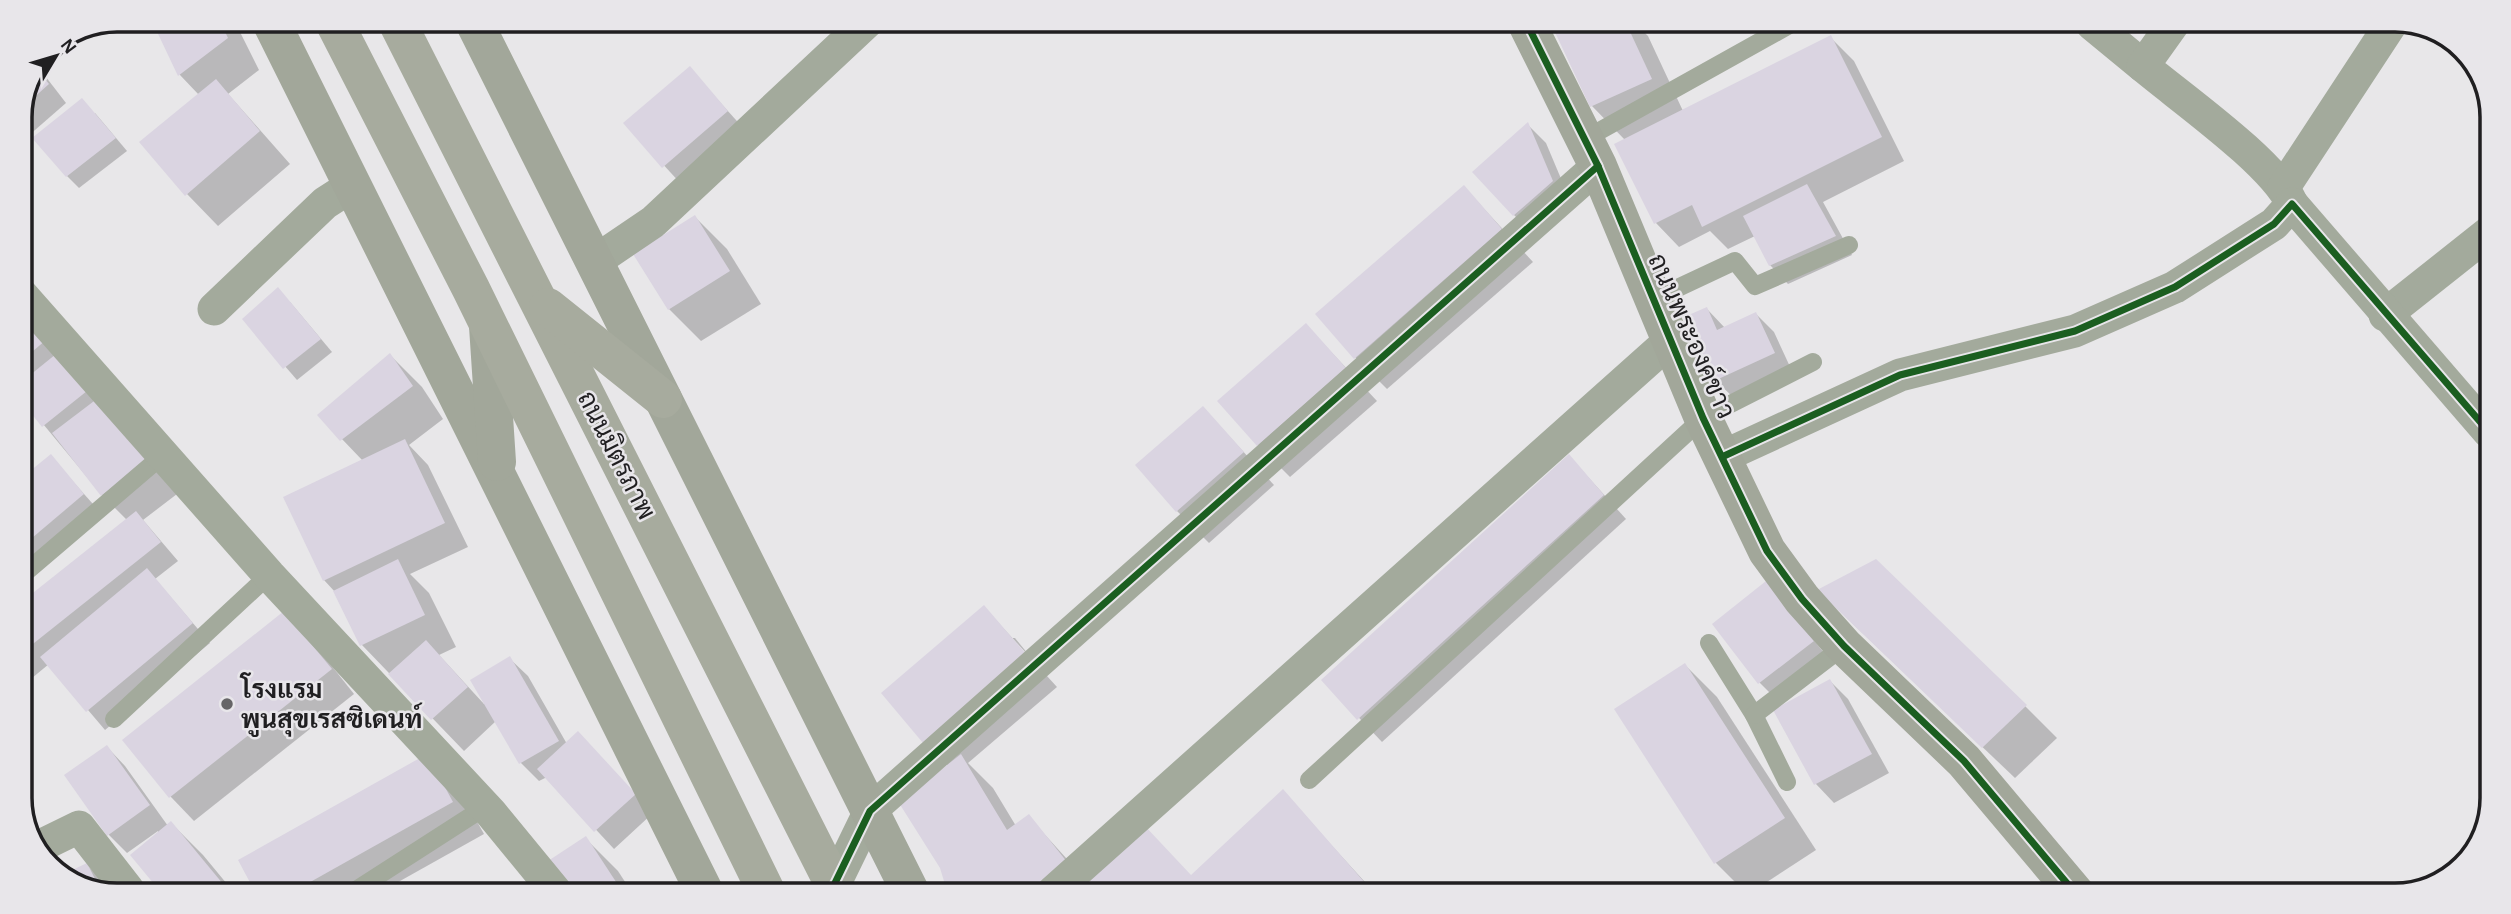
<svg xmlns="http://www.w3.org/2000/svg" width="2511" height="914" viewBox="0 0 2511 914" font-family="'Alegreya Sans',Sarabun,sans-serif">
	<rect width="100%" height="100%" fill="#e8e7e9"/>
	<g fill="#0003" fill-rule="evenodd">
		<path d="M153,19l81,1 25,50 -31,24 62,70 -72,62 -31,-32 12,-99 -19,-20z"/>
		<path d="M1574,23h61l13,13 35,75 147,-74 24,24 50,100 -81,41 29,53 -64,29 -18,-19 -15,-29 -27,13 -18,-18 -31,16 -23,-24 -31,-83 -33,-34 -35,-75z"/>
		<path d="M39,68l27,35 -47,41v-33z"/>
		<path d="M690,69l55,61 -63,55 -56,-61z"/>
		<path d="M95,113l32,38 -48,37 -12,-12z"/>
		<path d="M1528,125l18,18 24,57 -38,33 -18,-18z"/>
		<path d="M1464,187l69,75 -146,127 -32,-32z"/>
		<path d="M695,217l32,32 34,55 -60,37 -32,-32z"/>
		<path d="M290,302l42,50 -35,28 -53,-61z"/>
		<path d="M19,307l158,187 -34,26 35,41 -23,18 55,64 -105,87 -56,-66 -23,19 -7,-7v-70l108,-86 -25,-25 -83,-100z"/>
		<path d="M1707,309l18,19 31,-14 18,18 18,39 -58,27 -19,-18z"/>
		<path d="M1306,325l71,76 -87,76 -32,-32z"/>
		<path d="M390,355l32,32 21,32 -34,26 19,20 40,82 -58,27 19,19 27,54 -17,8 45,49 25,-46 19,18 39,68 11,-10 75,79 -39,36 -67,-72 -8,4 -18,-18 -25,-42 -32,30 -102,-106 -27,-53 -11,-12 39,-119 -44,-46z"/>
		<path d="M1203,408l71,77 -65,58 -32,-32z"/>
		<path d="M1569,456l57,63 -244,223 -59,-62z"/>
		<path d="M51,457l50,56 -82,69v-99z"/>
		<path d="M1766,583l65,78 -53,40 -18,-18 -46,-59z"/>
		<path d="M984,607l73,80 -89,76 25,25 23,38 12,-10 57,63 106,-2 92,-85 91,100 -425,-1 -8,-24 7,-101 -24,-24zM1010,638h5l18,22 -2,2z"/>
		<path d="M1851,622l174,84 32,32 -42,40z"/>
		<path d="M308,636l46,58 -160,127 -23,-24 -46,-57z"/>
		<path d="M1685,665l32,32 99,153 -66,43h-4l-30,-30z"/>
		<path d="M1830,681l18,18 41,74 -55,30 -18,-19 -41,-73z"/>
		<path d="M107,747l18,19 43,60 3,-3 32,32 29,35h-71l-3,-59 -31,22 -18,-18z"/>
		<path d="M426,757l32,31 26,46 -100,56h-128z"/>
		<path d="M586,839l32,32 13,20h-61z"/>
		<path d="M87,865l23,23 1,2 -26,-1 -20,-14z"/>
	</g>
	<g fill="#dad4e1">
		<path d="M151,19h68l9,19 -50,38z"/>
		<path d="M1570,23h56l26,56 -62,28 -36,-77z"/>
		<path d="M1831,35l51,102 -180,90 -10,-22 -38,19 -40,-80z"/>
		<path d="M690,66l38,45 -66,57 -39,-45z"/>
		<path d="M38,70l11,14 -29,26 14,-31z"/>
		<path d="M216,79l44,52 -75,65 -46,-54z"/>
		<path d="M82,98l34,40 -50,39 -34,-39z"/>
		<path d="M1528,122l25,59 -40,35 -41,-44z"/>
		<path d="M1807,184l29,52 -67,30 -26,-50z"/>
		<path d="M1464,185l38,44 -148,130 -39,-45z"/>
		<path d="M695,215l35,56 -62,39 -35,-56z"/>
		<path d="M278,287l43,52 -38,30 -41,-50z"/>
		<path d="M1707,307l10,23 39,-18 19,41 -61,28 -30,-64z"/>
		<path d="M19,308l27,32 -27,23z"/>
		<path d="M1306,323l40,45 -89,78 -40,-45z"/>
		<path d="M390,353l23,33 -73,55 -23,-26z"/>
		<path d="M56,354l31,37 -45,36 -23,-29v-14z"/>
		<path d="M98,398l49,63 -46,35 -49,-63z"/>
		<path d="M1203,406l41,46 -68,60 -41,-47z"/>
		<path d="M405,439l40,84 -122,58 -40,-84z"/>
		<path d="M51,454l33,40 -65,55v-69z"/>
		<path d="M1569,454l35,41 -247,225 -36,-40z"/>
		<path d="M136,511l25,31 -142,113v-51z"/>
		<path d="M398,559l27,56 -65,31 -27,-55z"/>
		<path d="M1876,559l151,146 -45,43 -165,-158z"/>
		<path d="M147,568l46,55 -107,89 -46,-55z"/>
		<path d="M1766,581l48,60 -56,43 -46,-60z"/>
		<path d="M984,605l42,49 -103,89 -42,-50z"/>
		<path d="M284,611l48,58 -163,129 -47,-58z"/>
		<path d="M426,640l42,47 -37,33 -43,-46z"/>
		<path d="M510,656l49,85 -40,23 -49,-84z"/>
		<path d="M1685,663l100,155 -71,46 -100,-155z"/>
		<path d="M1830,679l42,75 -58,31 -41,-75z"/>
		<path d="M578,731l58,63 -42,38 -57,-63z"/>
		<path d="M107,745l43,60 -43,31 -43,-61z"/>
		<path d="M427,754l26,48 -157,88h-42l-16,-30z"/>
		<path d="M961,754l46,76 22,-16 42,53 -29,25 -95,-1 -7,-23 -41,-65z"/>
		<path d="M1283,789l90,103h-305l76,-67 47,50z"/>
		<path d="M171,821l57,69h-69l-29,-35z"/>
		<path d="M586,836l36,55h-54l-20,-30z"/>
		<path d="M87,863l13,26h-15l-21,-15z"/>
	</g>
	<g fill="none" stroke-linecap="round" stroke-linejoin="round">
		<g stroke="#a3aa9c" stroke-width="18">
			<path d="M1585,139l208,-116"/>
			<path d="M1652,300l83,-39 20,25 94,-41"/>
			<path d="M19,578l144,-123"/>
			<path d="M1709,643l45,72 33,67"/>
			<path d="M1754,715l90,-69"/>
			<path d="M114,719l155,-144"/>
			<path d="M1309,780l394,-362 110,-56"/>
			<path d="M356,890l129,-83"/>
		</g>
		<g stroke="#a3aa9c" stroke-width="33">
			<path d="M2092,24l51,42"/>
			<path d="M2173,24l-30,42c38,32 131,97 149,138"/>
			<path d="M2284,187l107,-163"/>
			<path d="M594,262l59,-40 215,-201"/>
			<path d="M19,292l250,283 222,238 64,78"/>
			<path d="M214,309l111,-106 28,-18"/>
			<path d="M2385,315l106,-84"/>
			<path d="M1724,456l176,-81 175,-44 100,-44 99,-63 18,-20 197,228"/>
			<path d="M36,848l43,-21 49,63"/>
			<path d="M834,885l36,-74 728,-645"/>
			<path d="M1053,892l619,-553"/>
		</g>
		<g stroke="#a2a79a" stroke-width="38">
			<path d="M270,20l434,871"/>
			<path d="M473,20l437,871"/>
			<path d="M1526,22l72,144 105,252 64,133 35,48 42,47 120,115 112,133"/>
			<path d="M488,326l9,136"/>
		</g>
		<g stroke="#a7ab9e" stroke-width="38">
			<path d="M333,20l138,269 295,602"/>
			<path d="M396,20l441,871"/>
			<path d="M548,307l115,92"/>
		</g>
		<g stroke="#e8e6ea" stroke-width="11">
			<g id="cycleway">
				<path d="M1526,22l72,144 105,252 64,133 35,48 42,47 120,115 112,133"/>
				<path d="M1724,456l176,-81 175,-44 100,-44 99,-63 18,-20 197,228"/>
				<path d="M834,885l36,-74 728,-645"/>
			</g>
		</g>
		<use href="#cycleway" stroke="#1b5e20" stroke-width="7"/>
	</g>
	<circle fill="#666567" stroke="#e8e6ea" stroke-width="2.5" cx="227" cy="704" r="7"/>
	<g text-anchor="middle" stroke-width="5" stroke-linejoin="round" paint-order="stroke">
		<g font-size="26" fill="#201f21" stroke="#e8e6ea">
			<text transform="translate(1692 336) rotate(66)" y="9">ถนนพระองค์ขาว</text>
			<text transform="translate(617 455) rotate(63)" y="9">ถนนมิตรภาพ</text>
		</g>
		<g font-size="26" font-weight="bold" fill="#201f21" stroke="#e8e6ea" text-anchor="start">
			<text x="241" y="698">โรงแรม<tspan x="241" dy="30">พูนสุขเรสซิเดนท์</tspan></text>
		</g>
	</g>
	<path d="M0 0H2511V914H0ZM117 32H2395A85 85 0 0 1 2480 117V798A85 85 0 0 1 2395 883H117A85 85 0 0 1 32 798V117A85 85 0 0 1 117 32Z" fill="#e8e6ea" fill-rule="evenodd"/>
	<path fill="none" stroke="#201f21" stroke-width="3.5" d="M117 32H2395A85 85 0 0 1 2480 117V798A85 85 0 0 1 2395 883H117A85 85 0 0 1 32 798V117A85 85 0 0 1 117 32Z"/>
	<g transform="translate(56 56) rotate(52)" stroke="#e8e6ea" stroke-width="5" paint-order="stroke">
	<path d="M0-5L12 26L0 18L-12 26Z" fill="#201f21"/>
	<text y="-10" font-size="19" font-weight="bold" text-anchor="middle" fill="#201f21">N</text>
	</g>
</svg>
